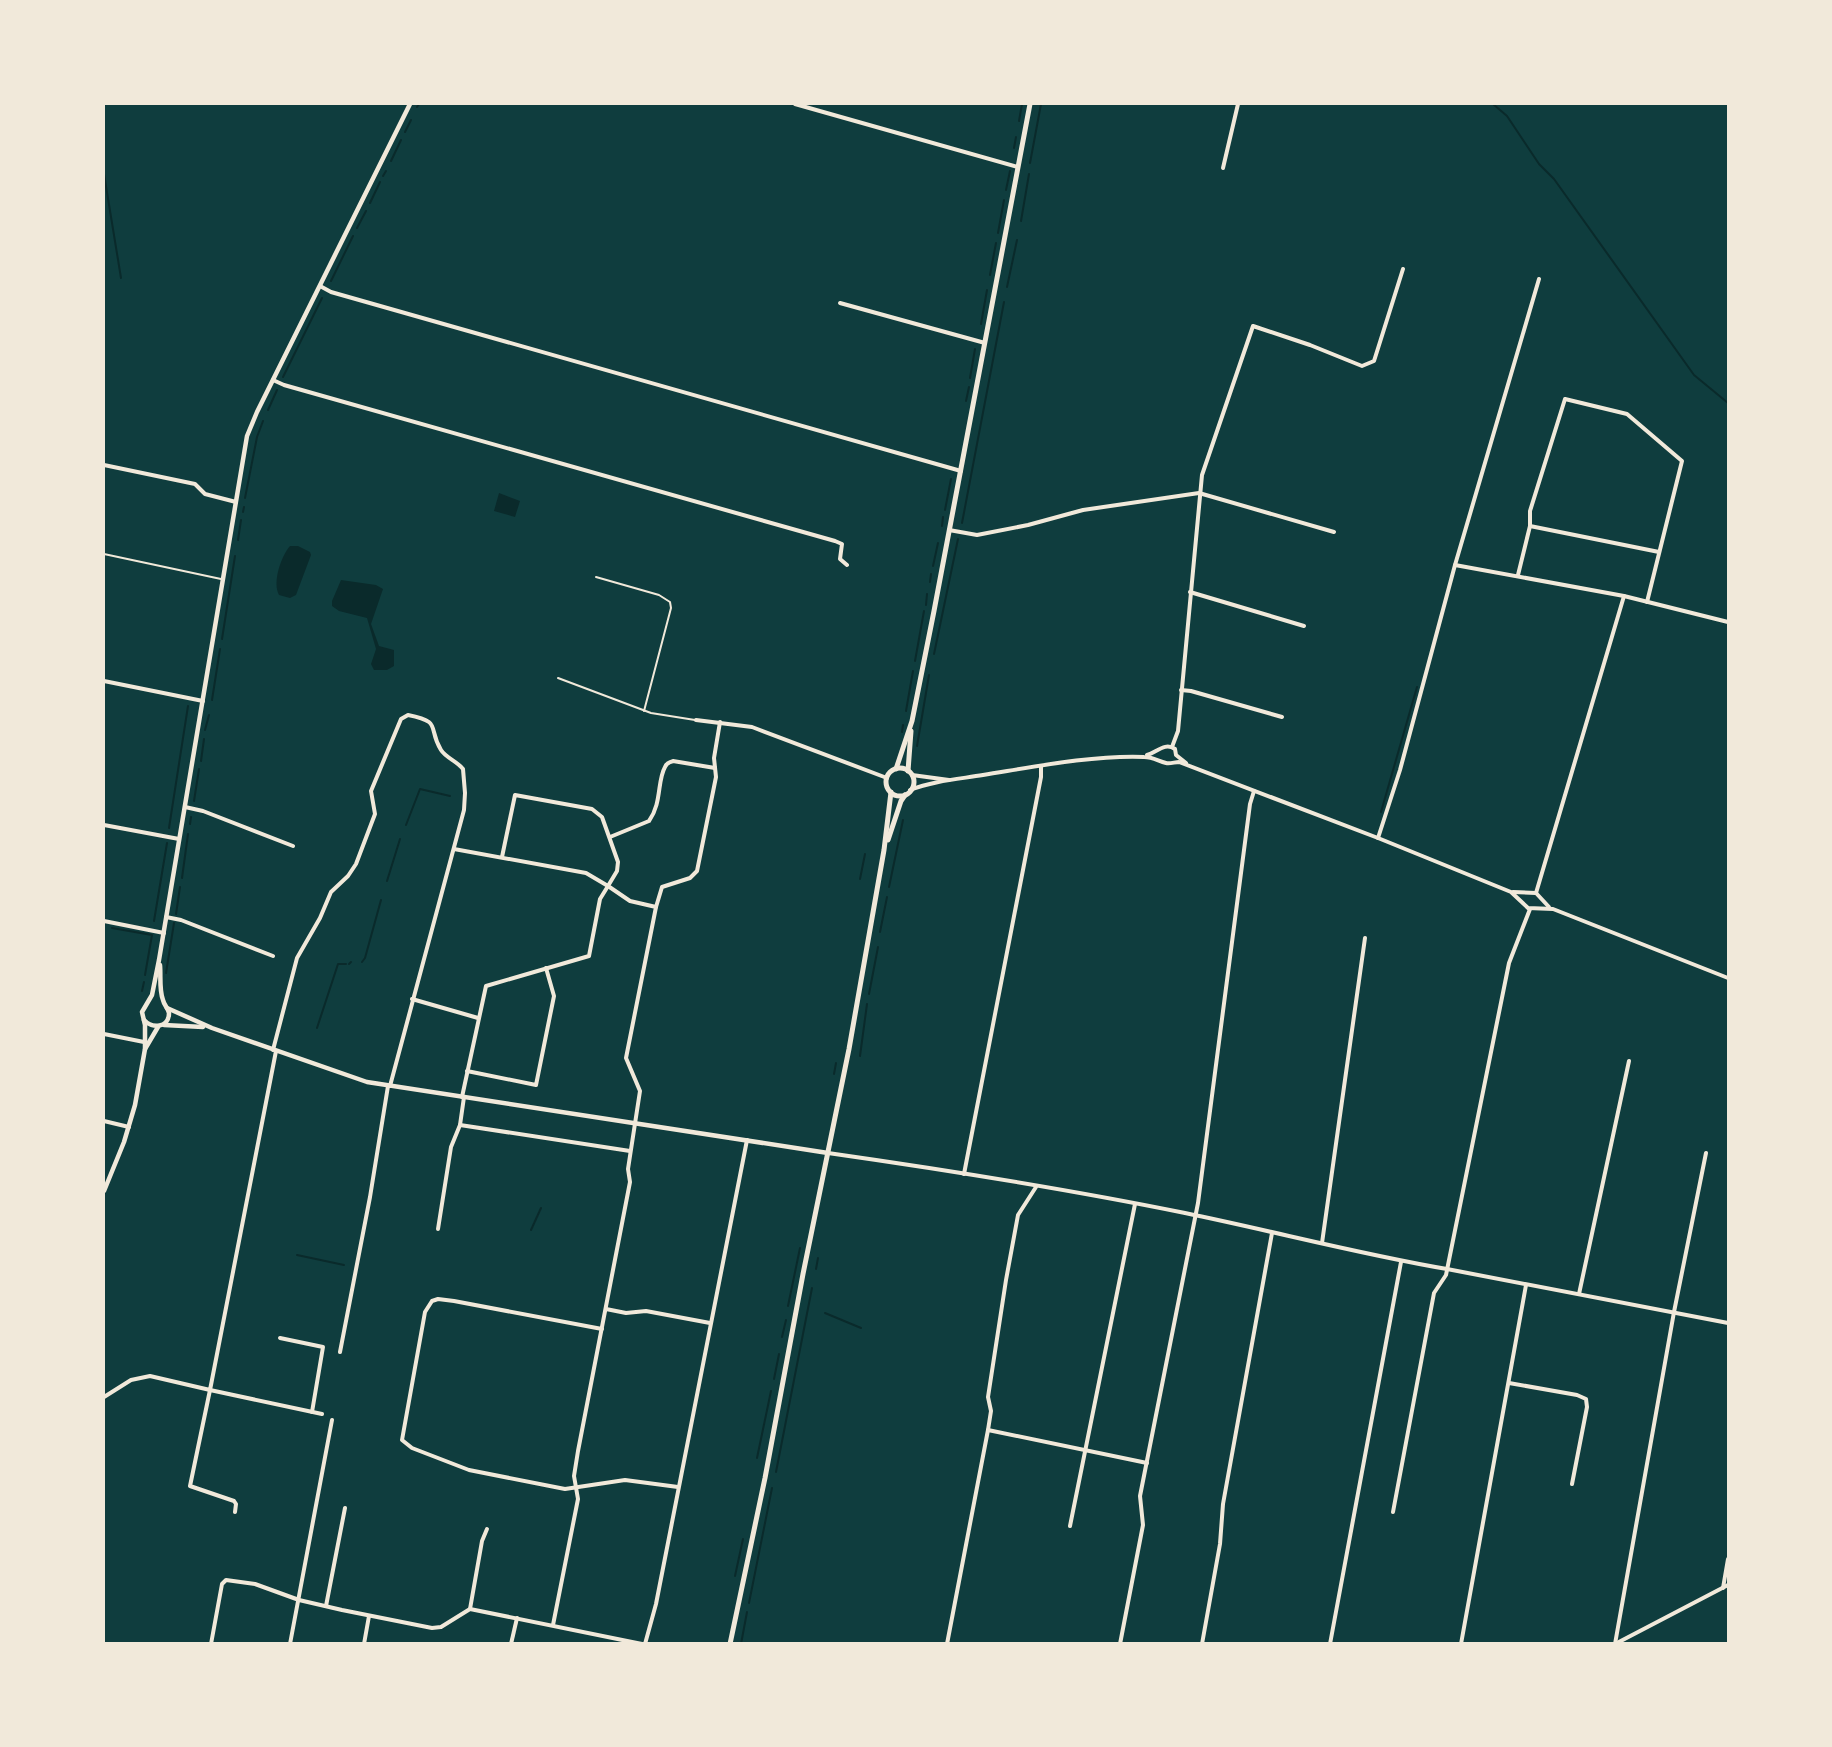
<svg xmlns="http://www.w3.org/2000/svg" width="1832" height="1747" viewBox="0 0 1832 1747" font-family="Poppins,sans-serif">
	<rect width="100%" height="100%" fill="#0f3d3e"/>
	<g fill="#0a2a2b">
		<path d="M499,493l21,8 -5,16 -21,-6z"/>
		<path d="M290,546h8l12,6 1,3 -15,40 -6,3 -11,-3c-7,-12 2,-39 11,-49z"/>
		<path d="M341,580l35,5 7,4 -12,35 8,22 15,4v16l-7,4h-13l-3,-6 5,-15 -9,-31 -28,-7 -7,-5v-5z"/>
	</g>
	<g fill="none" stroke-linecap="round" stroke-linejoin="round">
		<g stroke="#0a2a2b" stroke-width="2">
			<path d="M1493,104l14,12 32,48 15,15 140,196 34,28"/>
			<path d="M417,107l2,-3"/>
			<path d="M1019,121l3,-17"/>
			<path d="M405,132l6,-12"/>
			<path d="M1014,148l2,-11"/>
			<path d="M391,161l10,-21"/>
			<path d="M1030,163l11,-59"/>
			<path d="M104,174l17,104"/>
			<path d="M383,176l3,-5"/>
			<path d="M1006,190l4,-19"/>
			<path d="M370,203l10,-21"/>
			<path d="M1021,221l8,-47"/>
			<path d="M357,228l9,-17"/>
			<path d="M998,233l6,-33"/>
			<path d="M990,275l6,-32"/>
			<path d="M331,281l22,-45"/>
			<path d="M1007,287l10,-47"/>
			<path d="M981,324l6,-34"/>
			<path d="M283,377l39,-79"/>
			<path d="M970,378l5,-29"/>
			<path d="M966,401l3,-14"/>
			<path d="M268,410l9,-20"/>
			<path d="M245,498l12,-61 6,-16"/>
			<path d="M945,510l6,-31"/>
			<path d="M243,512l1,-5"/>
			<path d="M962,523l42,-221"/>
			<path d="M942,526l1,-9"/>
			<path d="M238,540l3,-20"/>
			<path d="M933,566l5,-23"/>
			<path d="M930,582l1,-8"/>
			<path d="M926,605l1,-11"/>
			<path d="M222,639l13,-83"/>
			<path d="M934,654l24,-115"/>
			<path d="M915,661l9,-50"/>
			<path d="M212,700l8,-51"/>
			<path d="M906,711l7,-40"/>
			<path d="M205,730l4,-15"/>
			<path d="M902,732l1,-7"/>
			<path d="M917,746l12,-71"/>
			<path d="M201,761l3,-22"/>
			<path d="M194,801l5,-32"/>
			<path d="M1381,812l36,-125"/>
			<path d="M190,824l1,-7"/>
			<path d="M406,825l14,-36 30,7"/>
			<path d="M169,828l19,-122"/>
			<path d="M182,878l6,-44"/>
			<path d="M860,879l5,-25"/>
			<path d="M387,881l13,-42"/>
			<path d="M889,887l14,-67"/>
			<path d="M176,914l4,-27"/>
			<path d="M154,921l13,-78"/>
			<path d="M112,928l40,7 -7,40"/>
			<path d="M880,932l7,-35"/>
			<path d="M362,962l3,-4 16,-58"/>
			<path d="M349,964l2,-2"/>
			<path d="M166,973l8,-50"/>
			<path d="M142,991l2,-9"/>
			<path d="M869,994l9,-47"/>
			<path d="M317,1028l21,-64h8"/>
			<path d="M860,1056l7,-52"/>
			<path d="M834,1074l2,-11"/>
			<path d="M531,1230l10,-22"/>
			<path d="M297,1255l47,10"/>
			<path d="M816,1269l2,-11"/>
			<path d="M788,1306l12,-58"/>
			<path d="M825,1313l36,15"/>
			<path d="M782,1337l4,-17"/>
			<path d="M774,1379l5,-25"/>
			<path d="M757,1458l14,-67"/>
			<path d="M776,1472l36,-184"/>
			<path d="M735,1576l8,-37"/>
			<path d="M749,1603l23,-115"/>
			<path d="M741,1644l6,-32"/>
		</g>
		<g stroke="#f1e9da" stroke-width="2">
			<path d="M104,554l117,25"/>
			<path d="M596,577l63,18 11,7 1,6 -27,103"/>
			<path d="M558,678l93,35 44,7"/>
		</g>
		<g stroke="#f1e9da" stroke-width="4">
			<path d="M795,104l223,63"/>
			<path d="M1223,168l15,-64"/>
			<path d="M320,286l11,6 630,179"/>
			<path d="M840,303l145,40"/>
			<path d="M273,380l11,5 551,156 7,3 -2,15 7,6"/>
			<path d="M104,465l91,19 10,10 31,8"/>
			<path d="M1530,526l129,26"/>
			<path d="M949,530l28,5 51,-10 55,-15 116,-17 135,39"/>
			<path d="M1455,565l169,31 104,26"/>
			<path d="M1518,575l12,-49v-15l35,-112 62,15 55,47 -35,141"/>
			<path d="M1190,592l114,34"/>
			<path d="M104,681l99,20"/>
			<path d="M1181,690l10,1 91,26"/>
			<path d="M696,720l56,7 135,51"/>
			<path d="M1172,747l6,-16 24,-256 51,-149 57,19 52,21 12,-5 29,-92"/>
			<path d="M1147,755c10,-3 18,-13 28,-6l1,6 10,8"/>
			<path d="M912,775l37,5"/>
			<path d="M910,790c23,-9 49,-11 73,-15 50,-8 110,-20 161,-18 9,0 14,4 22,6 4,1 9,-1 13,-1l199,76 133,54 17,16 25,1 175,69"/>
			<path d="M185,807l18,4 90,35"/>
			<path d="M104,825l75,14"/>
			<path d="M610,837l39,-16c13,-18 8,-40 16,-54 2,-5 4,-4 8,-6l42,7"/>
			<path d="M1378,838l22,-68 55,-205 84,-286"/>
			<path d="M454,849l132,24 22,13 -8,13 -11,57 -103,30 -24,111"/>
			<path d="M502,857l13,-62 77,14 10,8 16,45 -1,9 -9,15 22,15 26,6 -30,151 14,33 -12,78 2,13 -52,269 -4,25 4,23 -25,126"/>
			<path d="M1513,892l23,1"/>
			<path d="M1536,893l88,-297"/>
			<path d="M1536,893l13,14"/>
			<path d="M656,907l6,-20 28,-9 7,-7 19,-94 -2,-19 6,-36"/>
			<path d="M166,917l15,3 92,36"/>
			<path d="M104,921l60,12"/>
			<path d="M412,999l66,19"/>
			<path d="M104,1034l40,8"/>
			<path d="M273,1050l24,-92 23,-40 11,-26 17,-16 8,-12 19,-50 -4,-23 30,-72 7,-4c35,7 19,12 33,35 5,8 16,11 22,19l2,24 -1,17 -74,276"/>
			<path d="M467,1071l69,14 18,-89 -8,-28"/>
			<path d="M104,1121l25,6"/>
			<path d="M460,1125l170,26"/>
			<path d="M828,1153c119,17 239,36 357,60 88,18 174,41 262,56l281,54"/>
			<path d="M964,1174l77,-397v-11"/>
			<path d="M438,1229l13,-82 9,-22 4,-28"/>
			<path d="M1322,1243l43,-305"/>
			<path d="M1579,1294l50,-233"/>
			<path d="M606,1309l20,4 20,-2 64,12"/>
			<path d="M602,1329l-148,-28 -16,-2 -6,2 -7,11 -23,128 10,8 57,22 96,19 60,-9 53,7"/>
			<path d="M280,1338l43,9 -11,65"/>
			<path d="M340,1352l30,-155 18,-111"/>
			<path d="M1509,1383l68,12 9,4 1,8 -15,77"/>
			<path d="M104,1397l27,-17 19,-4 60,14 66,-339"/>
			<path d="M988,1430l159,33"/>
			<path d="M235,1512l1,-8 -2,-3 -44,-15 20,-96 112,24"/>
			<path d="M1393,1512l41,-219 12,-18 63,-312 21,-54"/>
			<path d="M1070,1526l65,-322"/>
			<path d="M1723,1588l5,-29"/>
			<path d="M326,1606l19,-98"/>
			<path d="M470,1609l12,-68 5,-12"/>
			<path d="M211,1644l11,-60 4,-4 29,4 44,16 43,10 90,18 9,-1 29,-18 172,35"/>
			<path d="M290,1644l42,-224"/>
			<path d="M364,1644l5,-28"/>
			<path d="M511,1644l6,-26"/>
			<path d="M645,1644l11,-40 91,-464"/>
			<path d="M947,1644l41,-214 3,-19 -3,-14 18,-117 12,-65 18,-28"/>
			<path d="M1120,1644l23,-119 -3,-29 58,-293 52,-399 4,-13"/>
			<path d="M1202,1644l18,-100 3,-40 49,-271"/>
			<path d="M1330,1644l71,-382"/>
			<path d="M1461,1644l65,-359"/>
			<path d="M1615,1644l59,-332 32,-159"/>
			<path d="M1615,1644l113,-59"/>
		</g>
		<g stroke="#f1e9da" stroke-width="4.5">
			<path d="M167,1008l45,20 155,54 461,71"/>
			<path d="M144,1020c8,9 25,8 25,-7 -1,-5 -5,-8 -6,-13 -4,-10 -2,-24 -3,-35"/>
			<path d="M164,1025l39,2"/>
			<path d="M145,1049l13,-22"/>
			<path d="M104,1191l20,-49 11,-37 10,-56v-24l-3,-13 10,-17 7,-35 88,-524 10,-24 153,-308"/>
		</g>
		<g stroke="#f1e9da" stroke-width="5">
			<circle cx="900" cy="782" r="14"/>
			<path d="M896,769l16,-48 22,-110 96,-507"/>
			<path d="M908,771l3,-40"/>
			<path d="M888,840l13,-39 4,-6"/>
			<path d="M730,1644l35,-166 38,-204 46,-225 35,-199 7,-58"/>
		</g>
	</g>
	<rect width="1832" height="1747" fill="none" stroke="#f1e9da" stroke-width="210"/>
</svg>
